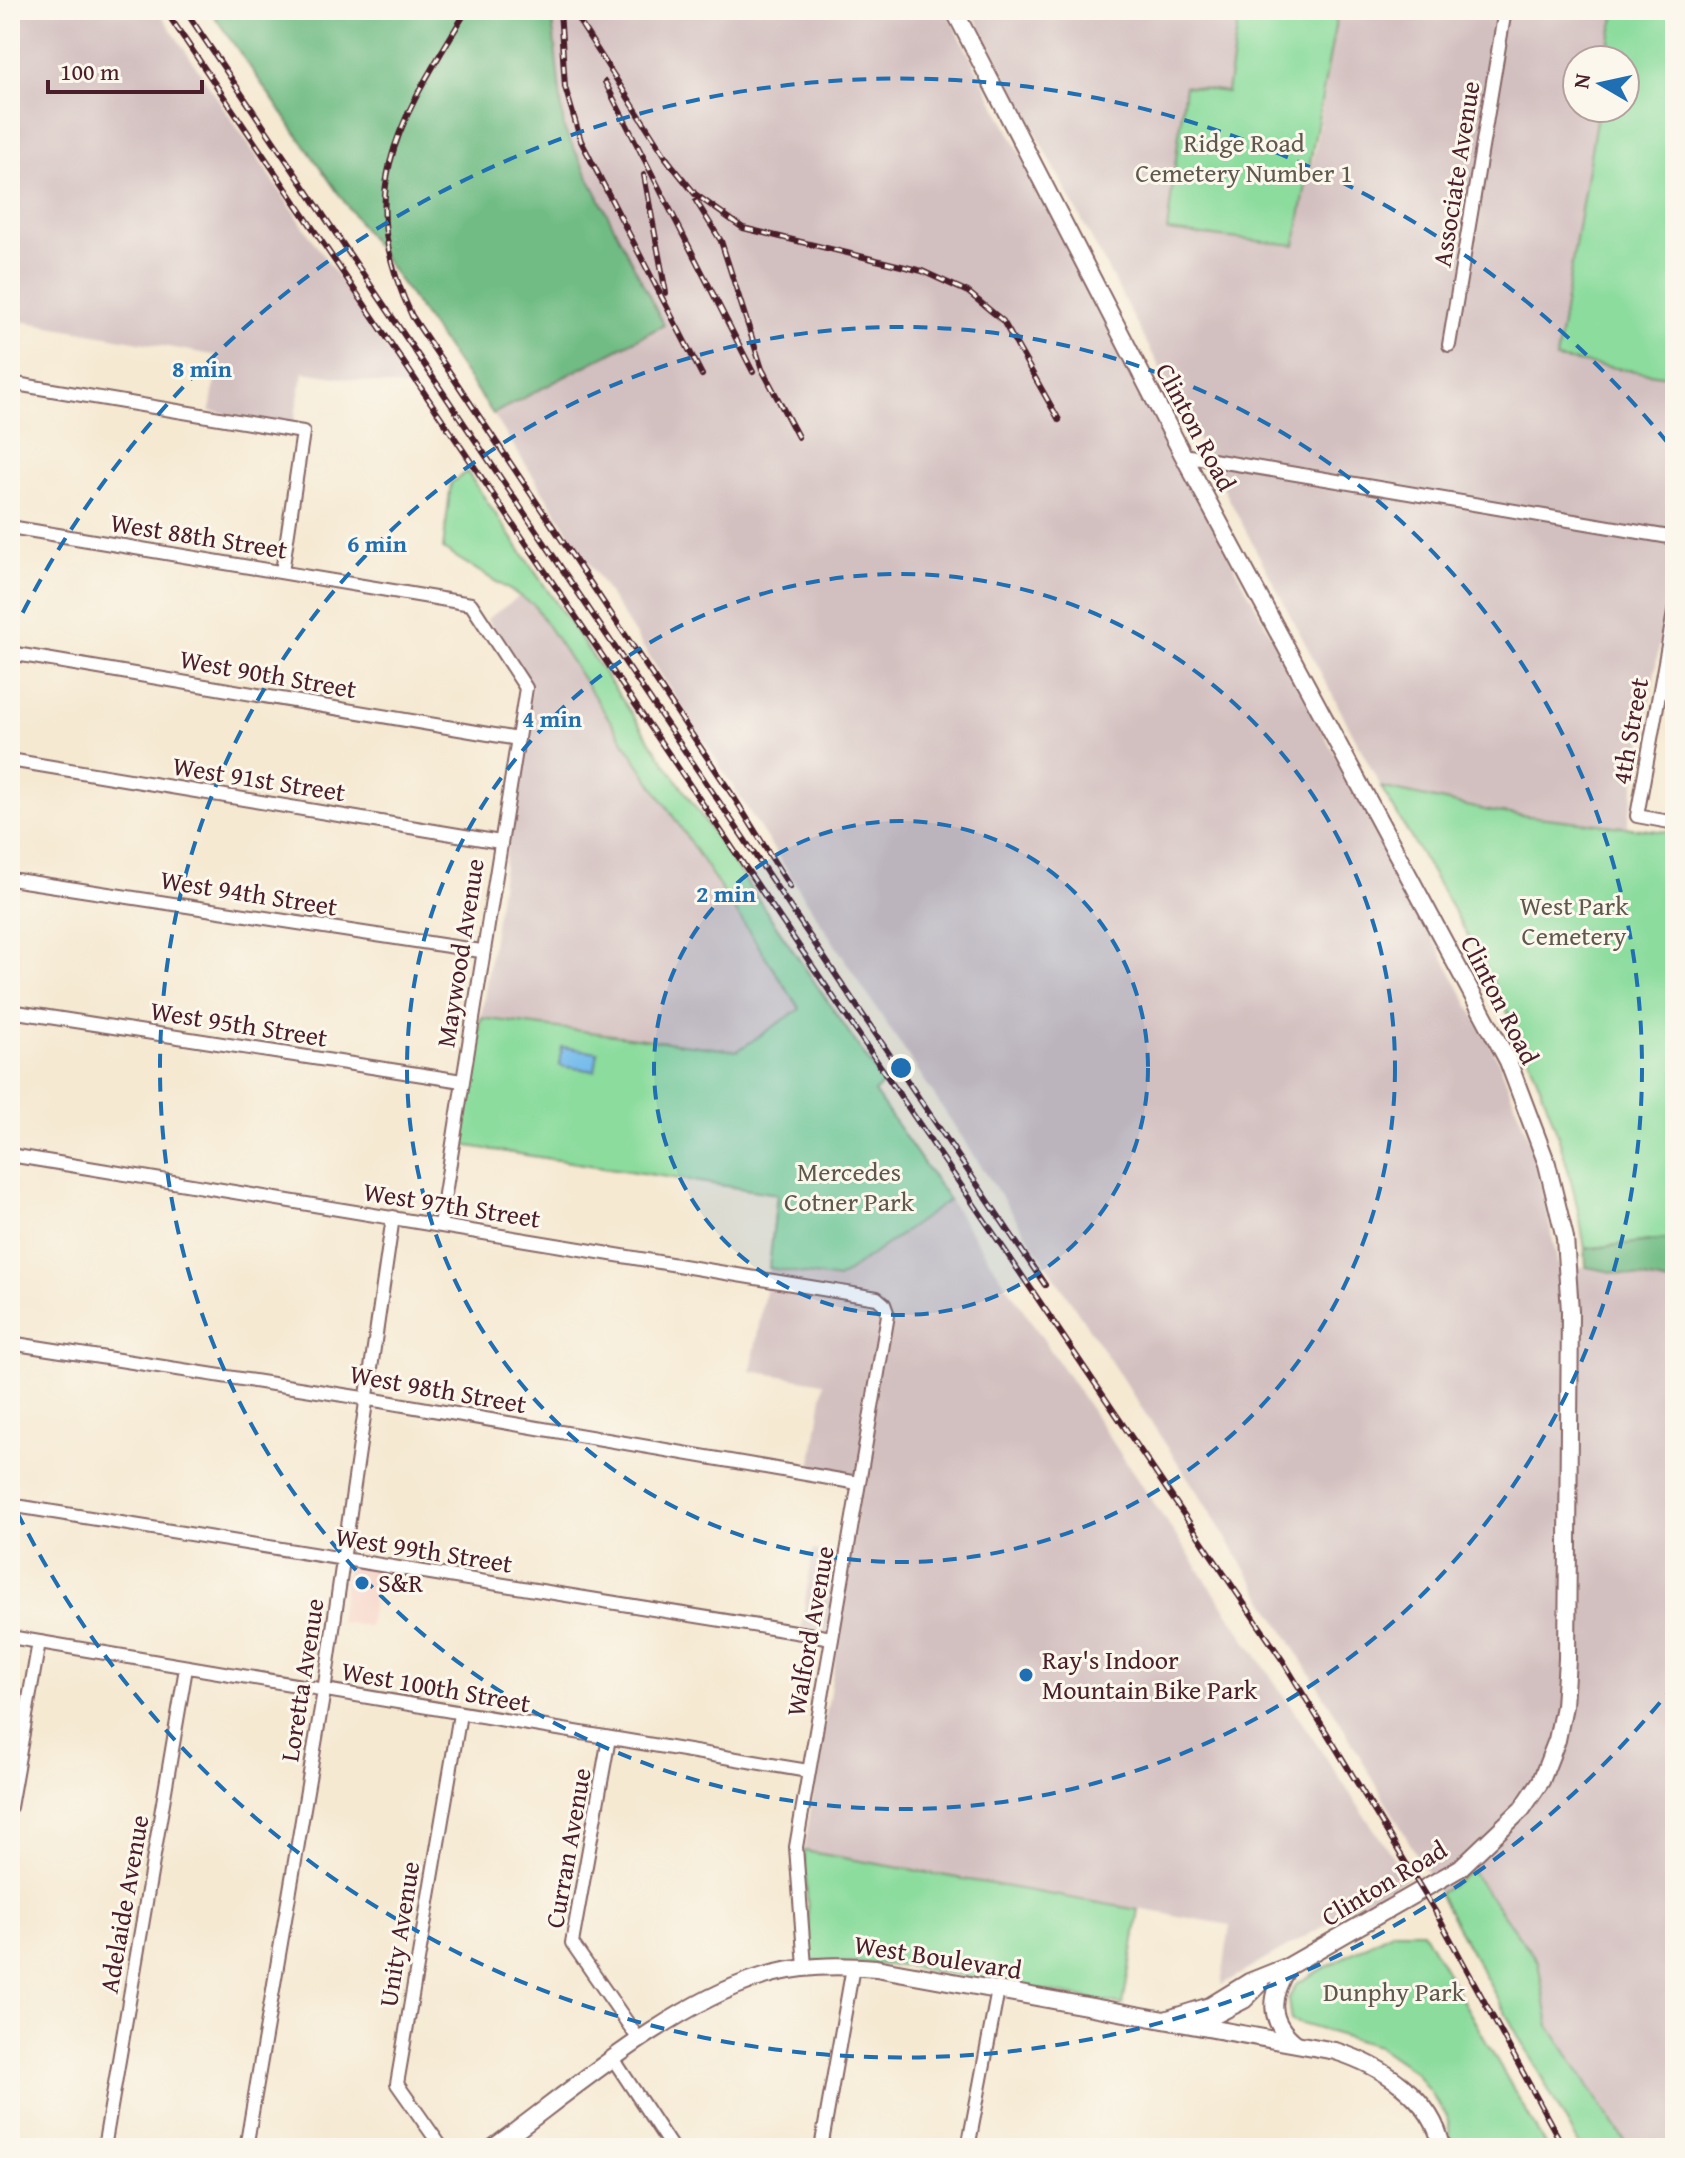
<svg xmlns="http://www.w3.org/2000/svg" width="1685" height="2158" viewBox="0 0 1685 2158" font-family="'Gentium Book Plus',serif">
	<rect width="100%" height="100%" fill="#fbf7ec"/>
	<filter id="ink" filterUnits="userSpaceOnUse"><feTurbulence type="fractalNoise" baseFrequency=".0125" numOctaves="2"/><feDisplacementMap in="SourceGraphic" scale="16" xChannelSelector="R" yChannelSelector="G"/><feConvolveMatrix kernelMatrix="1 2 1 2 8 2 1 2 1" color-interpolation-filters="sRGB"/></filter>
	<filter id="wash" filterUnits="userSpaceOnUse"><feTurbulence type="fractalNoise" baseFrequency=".006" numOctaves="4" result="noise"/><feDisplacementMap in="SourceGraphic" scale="32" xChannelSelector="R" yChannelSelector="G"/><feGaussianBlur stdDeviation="1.8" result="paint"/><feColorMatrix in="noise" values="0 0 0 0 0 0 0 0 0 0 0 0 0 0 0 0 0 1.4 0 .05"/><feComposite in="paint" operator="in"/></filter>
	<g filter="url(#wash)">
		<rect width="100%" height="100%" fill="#f5e9d2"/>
		<path fill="#f7d1c6" d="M348,1563l30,5 -9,58 -30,-4z"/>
		<g fill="#d2bfbf">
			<path d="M10,10h148l255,379 -110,-17 -10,54 -83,-15 9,-55 -209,-37z"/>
			<path d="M551,10h395l292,563 260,487 37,95 23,110 28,2 89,17v864h-46l-80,-122 -11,-64 -67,-91 -32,23 -101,-176 -138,-222 -339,-511 -368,-571 171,-89 -100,-196z"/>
			<path d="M971,10h269l-13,82 -41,-6 108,159 21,-94 23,-141h277l-8,50h-30v48h21l-42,250 119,19v182l-48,268 -134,-15 -112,-25z"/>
			<path d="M520,596l14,9 266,404 -63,42 -256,-33 50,-330 -44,-69z"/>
			<path d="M949,1200l458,678 -186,107 9,-60 -426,-74 35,-216 -38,-7 12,-78 37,5 12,-79 -51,-8 13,-85 -73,-12 18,-103 69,11z"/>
		</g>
		<g fill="#8bdc9d" stroke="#6a7e64" stroke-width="2">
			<path d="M1240,10h98l-43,235 -128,-14 18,-145 42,6z"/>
			<path d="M1615,10h60v367l-119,-18 42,-251h27v-48h-18z"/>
			<path d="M467,472l417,612 -10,8 75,108 -111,79 -69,-11 8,-74 -316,-49 20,-127 256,33 63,-42 -266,-404 -91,-56 8,-66z"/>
			<path d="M1381,787l113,25 181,21v405l-90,11c-26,-174 -117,-313 -204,-462z"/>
			<path d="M804,1851l335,59 -16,95 -216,-39 -96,-5z"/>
			<path d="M1471,1871l67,91 11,64 80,122h-48l-142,-254z"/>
			<path d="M1393,1931h30l124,217h-95l-5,-32 -32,-44 -38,-26 -86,-25 -3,-21 9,-17z"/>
		</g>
		<g fill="#70bc84" stroke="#5d6e58" stroke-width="2">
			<path d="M210,10h341l13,119 100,196 -171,89z"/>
			<path d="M1675,1238v46l-89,-17 -1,-18z"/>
		</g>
		<path fill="#75bbec" stroke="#606d8c" stroke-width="2" d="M562,1047l36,5 -3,19 -35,-5z"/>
	</g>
	<g filter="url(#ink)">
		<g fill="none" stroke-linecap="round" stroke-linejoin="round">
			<g stroke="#866665" stroke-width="16">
				<g id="minor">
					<path d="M1449,345l56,-335"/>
					<path d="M10,383l293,49 -21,140"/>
					<path d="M1183,455l492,83"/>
					<path d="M10,527l461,77 55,84 -86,537"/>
					<path d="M1675,607l-38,209 38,7"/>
					<path d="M10,653l508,86"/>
					<path d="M10,760l490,82"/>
					<path d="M10,879l471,72"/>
					<path d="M10,1011l452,70"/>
					<path d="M10,1155l867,143 7,6 4,11 -92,532 9,120"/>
					<path d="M10,1343l359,56 489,84"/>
					<path d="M10,1505l822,133"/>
					<path d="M10,1637l798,134"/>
					<path d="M609,1738l-37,205 68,98"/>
					<path d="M10,1807l29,-165"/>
					<path d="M614,2060l58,88"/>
					<path d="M104,2148l82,-480"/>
					<path d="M246,2148l78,-457 69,-474"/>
					<path d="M442,2148l-45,-64 63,-370"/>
					<path d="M821,2148l32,-181"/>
					<path d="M968,2148l30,-158"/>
				</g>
			</g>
			<g stroke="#866665" stroke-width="20">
				<g id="tertiary">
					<path d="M954,10l229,445 325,606 39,103 18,74 5,73 -3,348 -3,47 -7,34 -16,41 -19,28 -62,59 -171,98 -40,16 -39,24 -45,14"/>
					<path d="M1288,1967c-18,29 -21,53 7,76"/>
					<path d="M1196,2025l48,-25 16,-16"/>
					<path d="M493,2148c77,-56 178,-144 268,-171 38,-12 76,-12 115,-9l459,83c45,14 98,46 107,97"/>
				</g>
			</g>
			<use href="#minor" stroke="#fff" stroke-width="12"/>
			<use href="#tertiary" stroke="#fff" stroke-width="16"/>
			<g stroke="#4a1f2b" stroke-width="6">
				<g id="rail">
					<path d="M165,10l1118,1651 152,250 129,237"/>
					<path d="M185,10l860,1275"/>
					<path d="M467,10c-66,109 -116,178 -55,306l323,483 55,88"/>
					<path d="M560,10l5,77 16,54 121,234"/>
					<path d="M572,10l99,155"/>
					<path d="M605,82l148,290"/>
					<path d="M666,158l29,36 48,34 179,43 46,21 35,29 56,99"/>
					<path d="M644,175l22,118"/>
					<path d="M696,201l25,40 41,128 36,68"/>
				</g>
			</g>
			<use href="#rail" stroke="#fbf7ec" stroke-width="3" stroke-dasharray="9" stroke-linecap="butt"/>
		</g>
	</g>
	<circle cx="901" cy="1068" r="247" fill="#1f6fb2" fill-opacity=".12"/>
	<g fill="none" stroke="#1f6fb2" stroke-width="4" stroke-dasharray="14 10">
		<circle cx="901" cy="1068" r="247"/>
		<circle cx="901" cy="1068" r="494"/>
		<circle cx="901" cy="1068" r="741"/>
		<path d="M1675 1684A989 989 0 0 1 12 1502M12 634A989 989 0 0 1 1675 452"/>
	</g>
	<g fill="#1f6fb2" stroke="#fbf7ec" stroke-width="3">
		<circle cx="362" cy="1583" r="8"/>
		<circle cx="1026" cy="1675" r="8"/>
	</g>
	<g text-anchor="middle" stroke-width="6" stroke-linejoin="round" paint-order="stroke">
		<g font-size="26" fill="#5e584d" stroke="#fbf7ec">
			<text x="1244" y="152">Ridge Road<tspan x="1244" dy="30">Cemetery Number 1</tspan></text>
			<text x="1574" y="915">West Park<tspan x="1574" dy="30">Cemetery</tspan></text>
			<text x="849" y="1181">Mercedes<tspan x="849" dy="30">Cotner Park</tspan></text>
			<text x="1394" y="2001">Dunphy Park</text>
		</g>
		<g font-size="26" fill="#4a1f2b" stroke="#fbf7ec">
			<text transform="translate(1456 174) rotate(-81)" y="9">Associate Avenue</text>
			<text transform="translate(1196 427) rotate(62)" y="9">Clinton Road</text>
			<text transform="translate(199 536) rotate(9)" y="9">West 88th Street</text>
			<text transform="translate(268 674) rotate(10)" y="9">West 90th Street</text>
			<text transform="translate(1630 731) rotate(-80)" y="9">4th Street</text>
			<text transform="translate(259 779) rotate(9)" y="9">West 91st Street</text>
			<text transform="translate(249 893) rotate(9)" y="9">West 94th Street</text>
			<text transform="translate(460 953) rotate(-81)" y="9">Maywood Avenue</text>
			<text transform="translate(1500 1000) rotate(63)" y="9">Clinton Road</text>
			<text transform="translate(239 1024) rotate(9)" y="9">West 95th Street</text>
			<text transform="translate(452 1205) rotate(9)" y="9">West 97th Street</text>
			<text transform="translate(438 1389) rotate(10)" y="9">West 98th Street</text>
			<text transform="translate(424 1550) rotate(9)" y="9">West 99th Street</text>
			<text transform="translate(810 1631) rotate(-80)" y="9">Walford Avenue</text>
			<text transform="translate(302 1680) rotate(-81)" y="9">Loretta Avenue</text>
			<text transform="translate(436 1687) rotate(10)" y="9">West 100th Street</text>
			<text transform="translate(568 1848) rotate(-80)" y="9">Curran Avenue</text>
			<text transform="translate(1384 1883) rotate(-31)" y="9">Clinton Road</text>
			<text transform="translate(124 1904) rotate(-80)" y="9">Adelaide Avenue</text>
			<text transform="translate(399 1934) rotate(-81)" y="9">Unity Avenue</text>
			<text transform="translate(938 1957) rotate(9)" y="9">West Boulevard</text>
		</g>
		<g font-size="26" fill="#4a1f2b" stroke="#fbf7ec" text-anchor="start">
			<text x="378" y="1592">S&amp;R</text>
			<text x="1042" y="1669">Ray's Indoor<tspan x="1042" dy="30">Mountain Bike Park</tspan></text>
		</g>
	</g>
	<circle cx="901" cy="1068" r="12" fill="#1f6fb2" stroke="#fbf7ec" stroke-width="4"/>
	<g font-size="24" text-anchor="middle" font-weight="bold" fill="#1f6fb2" stroke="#fbf7ec" stroke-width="6" stroke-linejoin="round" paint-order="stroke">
		<text x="202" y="377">8 min</text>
		<text x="377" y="552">6 min</text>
		<text x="552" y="727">4 min</text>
		<text x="726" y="902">2 min</text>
	</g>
	<rect width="1685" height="2158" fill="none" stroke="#fbf7ec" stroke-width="40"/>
	<g transform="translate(1601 84) rotate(279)"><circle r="38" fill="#fbf7ec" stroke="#b4a19f" stroke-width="2"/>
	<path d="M0-6L14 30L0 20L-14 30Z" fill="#1f6fb2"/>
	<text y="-12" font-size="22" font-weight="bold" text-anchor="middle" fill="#4a1f2b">N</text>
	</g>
	<path d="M48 80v12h154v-12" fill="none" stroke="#4a1f2b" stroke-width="4"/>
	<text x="60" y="80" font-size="24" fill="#4a1f2b" stroke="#fbf7ec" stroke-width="6" paint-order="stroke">100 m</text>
</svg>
